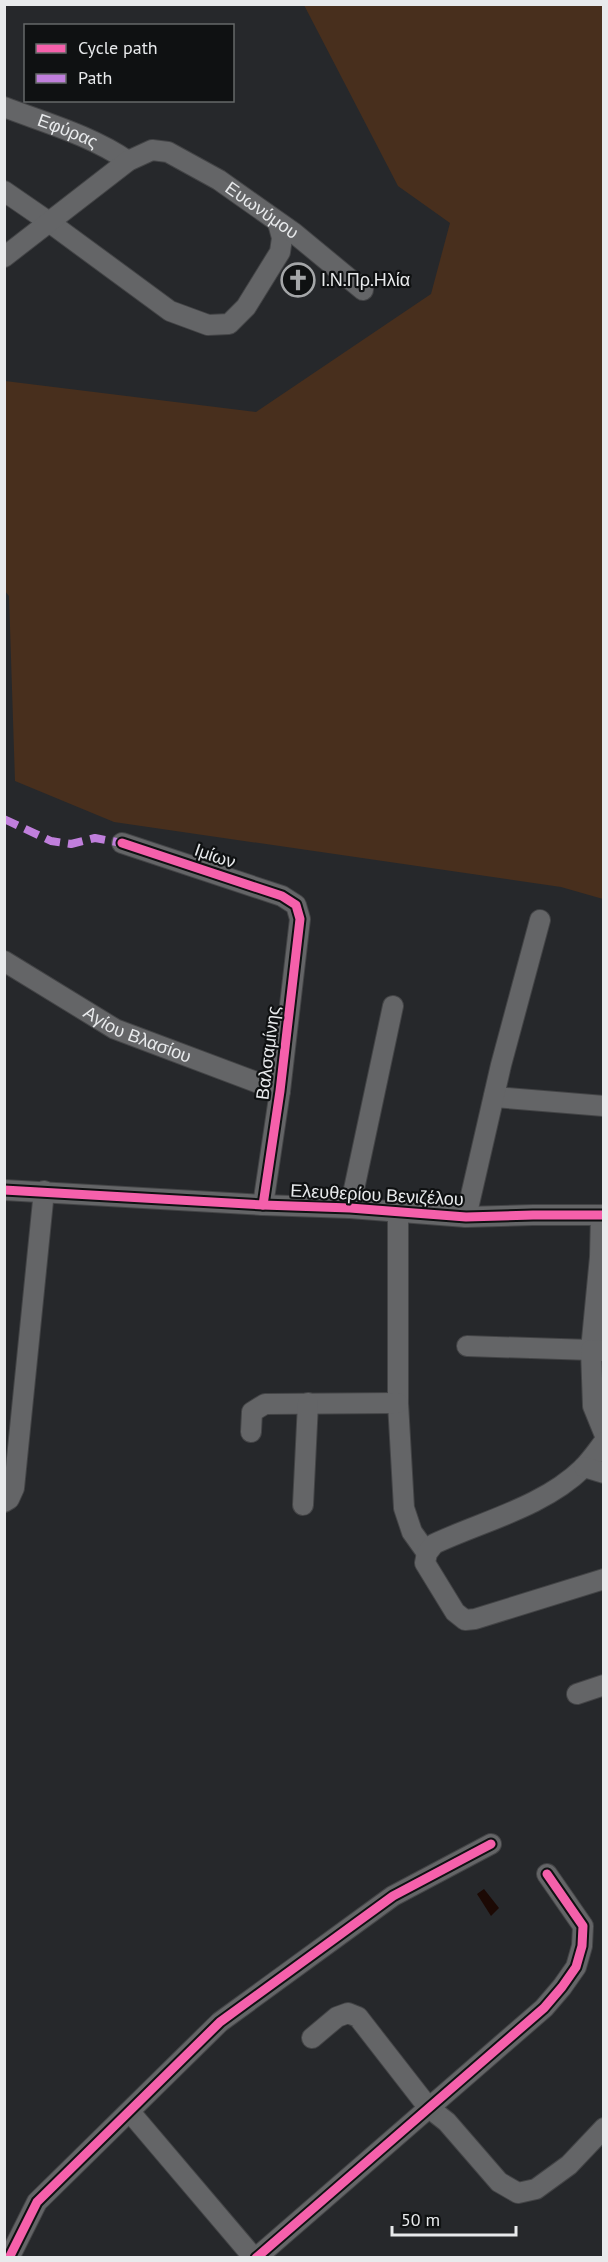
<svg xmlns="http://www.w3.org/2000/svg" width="608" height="2262" viewBox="0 0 608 2262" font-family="'PT Sans',sans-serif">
	<rect width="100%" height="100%" fill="#26282b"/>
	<path fill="#482f1d" d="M304,5h299v894l-42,-12 -447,-65 -99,-41 -6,-185 -5,-6 1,-209 251,31 175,-118 19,-71 -52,-37z"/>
	<path fill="#1c0904" d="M484,1889l15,19 -8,8 -14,-22z"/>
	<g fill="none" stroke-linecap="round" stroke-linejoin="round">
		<g stroke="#434446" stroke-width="22">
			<g id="minor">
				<path id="s1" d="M4,107c42,16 88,29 124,54"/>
				<path d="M4,191l45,31 121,89 38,14 21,-1 17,-17 34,-55 2,-14 -4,-15"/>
				<path id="s2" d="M4,257l124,-96 24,-11 16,2 51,28 75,53 69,57"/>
				<path d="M122,843l160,53 14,9 4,14 -20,172 -17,114"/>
				<path id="s3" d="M4,961l111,68 165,62"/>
				<path d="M494,1097l110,9"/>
				<path d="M4,1190l259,15 87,3 116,9 67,-2h71"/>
				<path d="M350,1208l43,-202"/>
				<path d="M398,1212v191l6,105 8,24 15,21"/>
				<path d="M466,1217l35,-152 39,-145"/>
				<path d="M467,1346l124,4 9,-93 1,-42"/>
				<path d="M603,1351l-12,-1 2,56 11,27"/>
				<path d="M251,1432l1,-20 13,-8 133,-1"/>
				<path d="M604,1442c-7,9 -13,18 -21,26 -40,39 -100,53 -149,76l-7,9 -2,10 30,49 10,8 10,-1 129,-40"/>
				<path d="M584,1467l20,6"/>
				<path d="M4,1502l5,-3 5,-11 30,-297"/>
				<path d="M303,1505l5,-102"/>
				<path d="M577,1694l27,-9"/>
				<path d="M312,2038l25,-21 11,-4 10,4 70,90 19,15 52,60 19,11 18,-4 33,-24 35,-37"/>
				<path d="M130,2112l124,146"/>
				<path d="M9,2258l28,-56 183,-180 173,-126 98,-52"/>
				<path d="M256,2258l288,-250 18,-21 14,-20 6,-21 1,-20 -36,-52"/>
			</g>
		</g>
		<use href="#minor" stroke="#646567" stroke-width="20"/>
		<path stroke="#c07fdc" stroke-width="8" stroke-dasharray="15 8" stroke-linecap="butt" d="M4,819l47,22 20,3 24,-6 27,5"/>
		<g stroke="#0f1112" stroke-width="13">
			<g id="cycleway">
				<path d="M122,843l160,53 14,9 4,14 -20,172 -17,114"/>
				<path d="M4,1190l259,15 87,3 116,9 67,-2h71"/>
				<path d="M9,2258l28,-56 183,-180 173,-126 98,-52"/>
				<path d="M256,2258l288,-250 18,-21 14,-20 6,-21 1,-20 -36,-52"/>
			</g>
		</g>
		<use href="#cycleway" stroke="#f560ab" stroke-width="9"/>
	</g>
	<defs>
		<g id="church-ring" transform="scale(1.725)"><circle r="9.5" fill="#0f1112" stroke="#a4a6a8" stroke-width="1.5"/><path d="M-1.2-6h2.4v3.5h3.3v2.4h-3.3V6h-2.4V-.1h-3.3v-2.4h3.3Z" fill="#a4a6a8"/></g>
	</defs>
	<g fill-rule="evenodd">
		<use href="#church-ring" x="298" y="280"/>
	</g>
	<g text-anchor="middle" stroke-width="4.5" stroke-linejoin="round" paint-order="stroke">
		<g font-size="18" fill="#e8eaec" stroke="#0f1112">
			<text dy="6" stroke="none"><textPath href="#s1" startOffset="68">Εφύρας</textPath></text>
			<text dy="6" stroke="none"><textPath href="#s2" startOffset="310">Ευωνύμου</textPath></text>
			<text transform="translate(215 856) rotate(19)" y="6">Ιμίων</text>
			<text dy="6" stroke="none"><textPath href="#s3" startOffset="153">Αγίου Βλασίου</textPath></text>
			<text transform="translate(268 1053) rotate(-83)" y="6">Βαλσαμίνης</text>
			<text transform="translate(377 1195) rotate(3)" y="6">Ελευθερίου Βενιζέλου</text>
		</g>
		<g font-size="18" fill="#e8eaec" stroke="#0f1112" text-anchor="start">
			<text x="321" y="286">Ι.Ν.Πρ.Ηλία</text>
		</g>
	</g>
	<rect width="608" height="2262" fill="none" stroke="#e8eaec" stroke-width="12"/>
	<rect x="24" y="24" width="210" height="78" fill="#0f1112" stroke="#666869" stroke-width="1.5"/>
	<rect x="36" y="44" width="30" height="9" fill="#f560ab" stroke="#666869" stroke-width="1.5"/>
	<text x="78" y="54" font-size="18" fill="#e8eaec">Cycle path</text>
	<rect x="36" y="74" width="30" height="9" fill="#c07fdc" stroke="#666869" stroke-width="1.5"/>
	<text x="78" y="84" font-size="18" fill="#e8eaec">Path</text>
	<path d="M392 2226v9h124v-9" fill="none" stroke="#e8eaec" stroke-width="3"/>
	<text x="401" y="2226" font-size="18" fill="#e8eaec" stroke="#0f1112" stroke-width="4.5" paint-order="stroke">50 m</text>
</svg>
